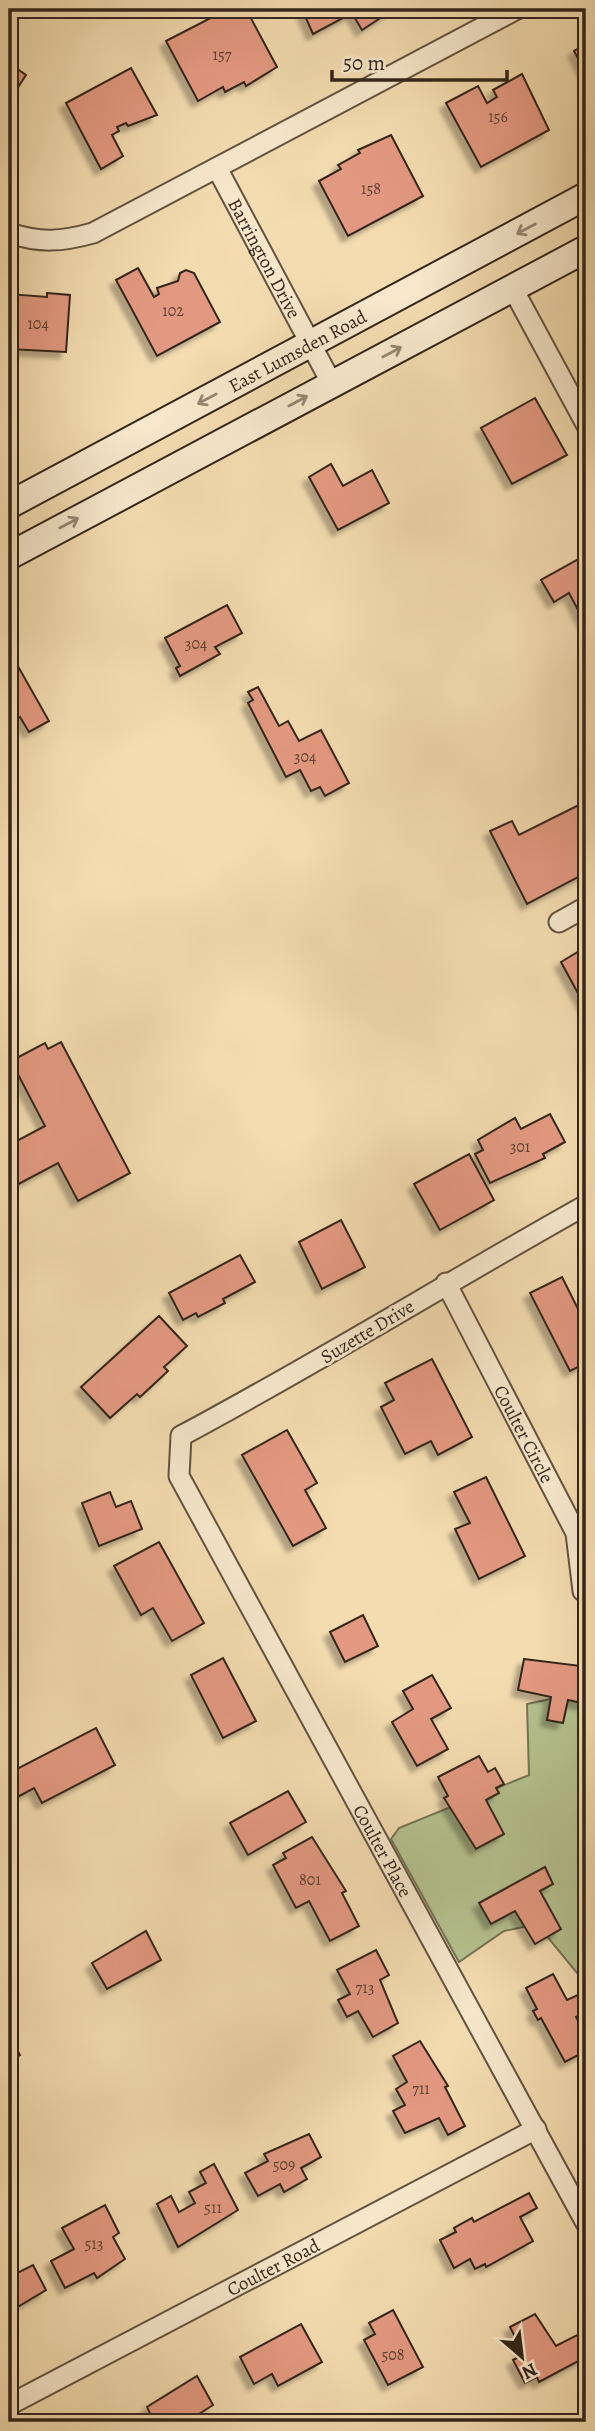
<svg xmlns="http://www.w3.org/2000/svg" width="595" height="2431" viewBox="0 0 595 2431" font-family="Alegreya,serif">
	<defs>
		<filter id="shadow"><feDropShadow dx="-6" dy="6" stdDeviation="2" flood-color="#0004"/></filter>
	</defs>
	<rect width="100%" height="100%" fill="#f3dcb0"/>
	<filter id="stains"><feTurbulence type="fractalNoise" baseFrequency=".00286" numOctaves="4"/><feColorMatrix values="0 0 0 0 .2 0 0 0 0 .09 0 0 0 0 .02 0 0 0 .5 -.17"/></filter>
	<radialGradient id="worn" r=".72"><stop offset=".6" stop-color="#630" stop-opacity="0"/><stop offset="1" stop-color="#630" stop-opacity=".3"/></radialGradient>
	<path fill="#b5c290" stroke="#747455" stroke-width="2" d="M582,1692l4,2v290l-49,-60 -33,7 -45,31 -68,-123 8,-11 130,-53 -2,-71z"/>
	<g fill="#e39981" stroke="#33251a" stroke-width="2" filter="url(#shadow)">
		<path d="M228,9h18l31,58 -31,19 -2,-4 -19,10 -2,-5 -25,14 -32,-60z"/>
		<path d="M302,9h88l1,2 -29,19 -10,-17 -39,21z"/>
		<path d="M586,44v30l-12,-23z"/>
		<path d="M9,63l17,12 -17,26z"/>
		<path d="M131,68l26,47 -29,11 -2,-3 -9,4 2,4 -7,4 11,21 -22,13 -35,-66z"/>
		<path d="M522,74l27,56 -68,37 -35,-64 32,-17 9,17 10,-6 -4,-7z"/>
		<path d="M391,135l32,61 -75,40 -29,-55 22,-12 -3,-4 22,-12 -2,-3z"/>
		<path d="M138,268l16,29 5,-3 -2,-6 21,-7 2,-8 6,-3 8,3 26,49 -63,34 -41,-76z"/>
		<path d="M47,293l23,2 -4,57 -57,-3v-55l38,3z"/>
		<path d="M535,398l32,57 -55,29 -31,-56z"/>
		<path d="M331,464l12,22 29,-16 17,33 -51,27 -29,-53z"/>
		<path d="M586,555v70l-17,-32 -15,9 -13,-22z"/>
		<path d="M227,605l15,28 -27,14 5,7 -40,22 -4,-8 4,-2 -15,-28z"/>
		<path d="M15,661l34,60 -20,11 -9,-15 -11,4v-57z"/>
		<path d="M258,687l21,39 9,-5 11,20 22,-11 28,53 -24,13 -5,-9 -9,4 -11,-21 -14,7 -38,-74 5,-3 -5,-8z"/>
		<path d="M583,803l3,8v62l-59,31 -37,-73 22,-10 7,14z"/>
		<path d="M586,947v61l-25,-46z"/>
		<path d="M61,1042l69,131 -52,28 -20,-38 -49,26v-44l36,-19 -34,-65 34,-18 3,6z"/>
		<path d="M550,1114l15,28 -22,12 2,4 -55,25 -15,-29 8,-4 -5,-10 37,-22 6,11z"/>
		<path d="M469,1154l25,46 -54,30 -26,-46z"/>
		<path d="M341,1220l24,47 -43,22 -23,-47z"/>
		<path d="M240,1255l15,27 -32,17 2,4 -27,14 -2,-4 -13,7 -14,-27z"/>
		<path d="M562,1277l16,32 8,-4v58l-16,8 -40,-78z"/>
		<path d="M159,1316l28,30 -23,21 4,4 -28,26 -3,-3 -27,24 -29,-31z"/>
		<path d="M432,1359l40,78 -34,18 -7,-14 -26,13 -24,-47 13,-7 -9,-17z"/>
		<path d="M287,1430l30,53 -12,7 21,38 -33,18 -51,-91z"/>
		<path d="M486,1477l39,79 -46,23 -24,-50 15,-6 -16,-31z"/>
		<path d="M110,1492l6,15 15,-6 11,28 -43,17 -17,-43z"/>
		<path d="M159,1542l45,81 -32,18 -19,-33 -12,7 -27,-49z"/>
		<path d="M363,1615l15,31 -33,16 -15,-30z"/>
		<path d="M223,1658l33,63 -33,17 -32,-63z"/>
		<path d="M524,1659l57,7 -1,4 6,1v33l-18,-4 -5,23 -16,-3 4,-23 -33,-7z"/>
		<path d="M432,1675l19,33 -20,11 17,30 -31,17 -25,-44 21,-13 -10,-18z"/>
		<path d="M96,1728l19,37 -73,38 -8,-15 -22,12 -3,-7v-20z"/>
		<path d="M479,1756l9,16 7,-4 9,16 -8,4 3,5 -13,7 18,34 -28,15 -32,-51 4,-2 -10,-19z"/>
		<path d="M288,1791l18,31 -58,33 -18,-32z"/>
		<path d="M312,1837l34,54 -4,2 17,33 -29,15 -21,-40 -13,7 -23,-43 13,-7 -3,-5z"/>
		<path d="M545,1867l8,17 -13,7 21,38 -26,15 -20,-33 -24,13 -12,-21z"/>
		<path d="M146,1931l15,29 -54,29 -15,-26z"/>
		<path d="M376,1950l13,25 -9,5 18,43 -25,14 -15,-26 -11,6 -9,-17 12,-6 -13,-24z"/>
		<path d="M553,1974l14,26 13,-6 6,12v6l-10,5 10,19v15l-21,11 -24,-44 -3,2 -5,-9 4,-2 -11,-21z"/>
		<path d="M9,2035l11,20 -11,6z"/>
		<path d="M420,2041l28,45 -3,1 20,39 -17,9 -9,-17 -34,15 -12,-22 12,-6 -9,-16 11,-7 -14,-26z"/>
		<path d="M309,2134l12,23 -20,11 6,11 -23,13 -4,-8 -22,12 -13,-23 23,-12 -4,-7z"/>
		<path d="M214,2164l24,46 -60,37 -21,-43 14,-8 8,16 16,-9 -6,-11 17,-9 -6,-11z"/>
		<path d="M529,2193l8,15 -17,9 13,24 -47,26 -1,-3 -10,5 -5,-10 -16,9 -14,-28 16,-8 -2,-4 18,-10 2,4z"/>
		<path d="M105,2205l14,28 -6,4 12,22 -28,19 -3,-5 -29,15 -14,-27 23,-12 -12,-21z"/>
		<path d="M33,2265l13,25 -37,22v-35z"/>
		<path d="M393,2310l30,57 -35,18 -24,-45 11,-6 -6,-11z"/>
		<path d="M535,2314l21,32 29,-15 1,26 -47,25 -2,-5 -12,6 -12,-23 11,-6 -14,-27z"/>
		<path d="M301,2324l21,38 -44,24 -6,-12 -18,10 -14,-27z"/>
		<path d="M197,2376l16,29 -25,16 -34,1 -7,-15z"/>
		<path d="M586,2411v11h-6l-3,-6z"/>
	</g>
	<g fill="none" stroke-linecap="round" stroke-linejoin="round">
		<g stroke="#635340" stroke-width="23">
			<g id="minor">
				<path id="s1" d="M217,168l115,216"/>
				<path d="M9,233c31,10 52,9 84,0l424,-224"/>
				<path d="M513,289l73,135"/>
				<path d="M559,922l27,-15"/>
				<path id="s2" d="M586,1205c-136,76 -268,158 -405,231l-2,40 407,747"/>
				<path id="s3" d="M446,1283l130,250 7,58"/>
				<path id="s4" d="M9,2405l527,-276"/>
			</g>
		</g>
		<g stroke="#33251a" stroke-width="30">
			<g id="secondary">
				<path id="s5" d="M9,505l577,-309"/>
				<path d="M9,556l577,-307"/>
			</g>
		</g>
		<use href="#minor" stroke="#f7e8cc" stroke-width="19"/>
		<use href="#secondary" stroke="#f7e8cc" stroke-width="26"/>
	</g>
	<defs><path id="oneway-shaft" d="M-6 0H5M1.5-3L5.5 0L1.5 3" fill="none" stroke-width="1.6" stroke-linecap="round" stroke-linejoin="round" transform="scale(1.75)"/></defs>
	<g stroke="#958673">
		<use href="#oneway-shaft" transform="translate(526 229) rotate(152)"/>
		<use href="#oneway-shaft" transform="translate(392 352) rotate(-28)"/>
		<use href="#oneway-shaft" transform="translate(207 399) rotate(152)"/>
		<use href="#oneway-shaft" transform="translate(298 401) rotate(-28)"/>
		<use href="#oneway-shaft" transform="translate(69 523) rotate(-28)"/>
	</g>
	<g text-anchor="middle" stroke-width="6" stroke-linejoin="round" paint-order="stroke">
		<g font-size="16" fill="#5f4234">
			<text x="222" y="60">157</text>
			<text x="498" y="122">156</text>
			<text x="371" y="194">158</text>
			<text x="173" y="316">102</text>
			<text x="38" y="329">104</text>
			<text x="196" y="649">304</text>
			<text x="305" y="762">304</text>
			<text x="520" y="1152">301</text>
			<text x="310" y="1885">801</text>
			<text x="365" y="1993">713</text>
			<text x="421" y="2094">711</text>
			<text x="284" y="2170">509</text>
			<text x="213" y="2213">511</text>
			<text x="94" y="2249">513</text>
			<text x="393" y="2360">508</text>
		</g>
		<g font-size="19" fill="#33251a" stroke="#f7e8cc">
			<text dy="7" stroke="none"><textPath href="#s1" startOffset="102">Barrington Drive</textPath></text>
			<text dy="7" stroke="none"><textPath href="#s5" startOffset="327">East Lumsden Road</textPath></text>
			<text transform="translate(367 1331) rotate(-31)" y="7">Suzette Drive</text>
			<text dy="7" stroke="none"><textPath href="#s3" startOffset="170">Coulter Circle</textPath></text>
			<text dy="7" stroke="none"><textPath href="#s2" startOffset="933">Coulter Place</textPath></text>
			<text dy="7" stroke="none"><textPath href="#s4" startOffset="298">Coulter Road</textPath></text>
		</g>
	</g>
	<rect width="595" height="2431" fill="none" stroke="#f3dcb0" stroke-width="35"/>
	<rect x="10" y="10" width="574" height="2410" fill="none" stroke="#33251a" stroke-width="3.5"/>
	<rect x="18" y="18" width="560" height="2396" fill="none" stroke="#33251a" stroke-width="2"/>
	<g transform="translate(522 2357) rotate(152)" stroke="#f7e8cc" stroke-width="5" paint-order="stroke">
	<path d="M0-5L12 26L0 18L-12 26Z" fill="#33251a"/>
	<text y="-10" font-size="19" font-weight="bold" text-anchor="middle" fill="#33251a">N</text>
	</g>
	<path d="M332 70v10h175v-10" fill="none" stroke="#33251a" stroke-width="3.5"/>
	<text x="343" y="70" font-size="21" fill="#33251a" stroke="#f7e8cc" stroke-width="5" paint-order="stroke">50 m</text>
	<rect width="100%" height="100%" filter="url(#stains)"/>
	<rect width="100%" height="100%" fill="url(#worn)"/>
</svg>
